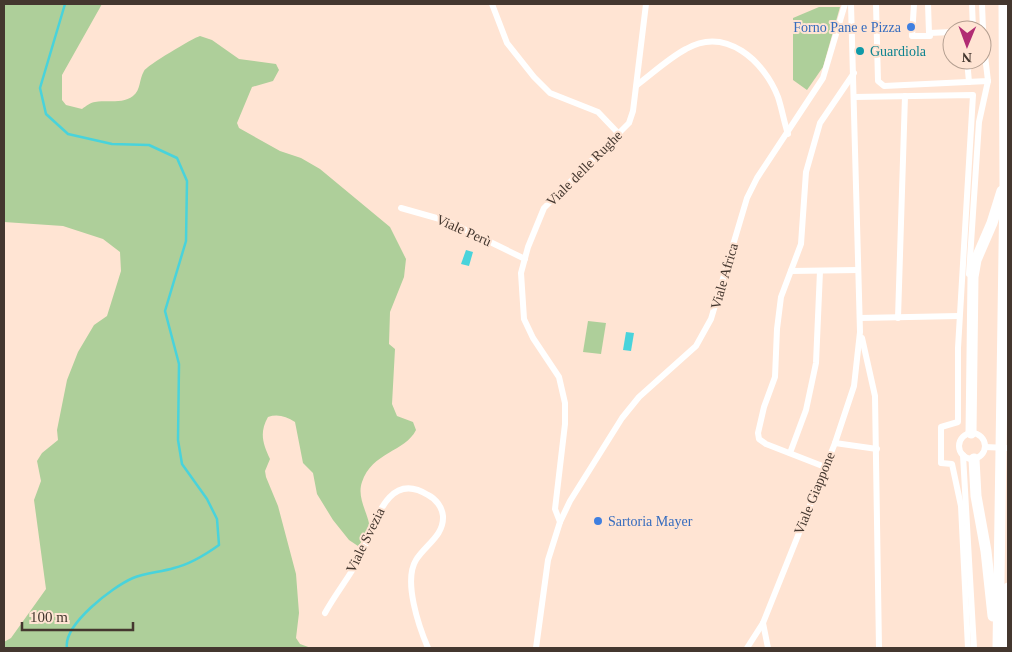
<svg xmlns="http://www.w3.org/2000/svg" width="1012" height="652" viewBox="0 0 1012 652" font-family="'Times New Roman',serif">
	<rect width="100%" height="100%" fill="#ffe4d3"/>
	<g fill="#aecf9a">
		<path d="M10,4h92l-40,71v25l4,5 16,4c4,-3 9,-7 13,-7 13,-2 28,2 38,-6 8,-6 6,-17 11,-25 2,-5 49,-33 56,-35l12,4 27,19 37,5 3,6 -6,11 -21,6 -15,36 2,5 41,23 21,7 19,11 70,58 16,32 -2,18 -14,35 -1,32 6,5 -3,55 5,12 16,6 3,8c-11,22 -44,22 -54,52 -6,17 8,33 8,49l-12,15 -9,-6 -16,-20 -16,-26 -4,-21 -10,-10 -8,-41c-9,-6 -18,-8 -27,-5 -9,16 -5,27 2,42l-5,12 1,6 12,29 18,68 3,39 -3,25 4,6 11,4h-307v-6l7,-4 35,-49 -12,-89 7,-19 -4,-20 5,-8 16,-13 -1,-10 10,-50 11,-28 16,-27 13,-9 14,-45 -1,-19 -17,-13 -40,-13 -59,-4v-217z"/>
		<path d="M819,7h21l-17,60 -16,23 -14,-10v-62z"/>
		<path d="M588,321l18,2 -5,31 -18,-2z"/>
	</g>
	<g fill="#49d3db">
		<path d="M466,250l7,2 -4,14 -8,-2z"/>
		<path d="M626,332l8,1 -3,18 -8,-1z"/>
	</g>
	<g fill="none" stroke-linecap="round" stroke-linejoin="round">
		<path stroke="#49d3db" stroke-width="2.5" d="M65,4l-25,84 6,26 22,20 44,10 37,1 28,13 10,23 -1,60 -21,70 14,53 -1,76 4,24 25,35 10,20 2,26c-14,10 -28,19 -45,23 -13,4 -29,5 -41,10 -21,9 -70,47 -66,70"/>
		<g stroke="#fff" stroke-width="6">
			<path d="M492,4l15,39 27,34 16,16 48,19 21,22"/>
			<path d="M876,4l2,77 6,5 104,-5 -6,-51"/>
			<path d="M914,4l-2,32h18l-1,-3"/>
			<path d="M928,4l1,29"/>
			<path d="M972,4l1,26"/>
			<path d="M982,4l1,26"/>
			<path d="M929,33l23,-1"/>
			<path d="M967,60l2,22"/>
			<path d="M637,85c16,-12 32,-27 49,-36 40,-23 78,12 92,48 4,12 6,25 10,37"/>
			<path d="M854,97l119,-2 -15,253v74l-17,5v36l11,1 9,42 7,142"/>
			<path d="M401,208l46,13 78,38"/>
			<path d="M791,271l67,-1"/>
			<path d="M969,274l10,-152 9,-41"/>
			<path d="M860,318l99,-2"/>
			<path d="M898,318l7,-222"/>
			<path d="M862,338l13,58 4,252"/>
			<circle cx="972" cy="446" r="13"/>
			<path d="M835,443l42,6"/>
			<path d="M985,447l23,1"/>
			<path d="M790,453l16,-43 10,-47 4,-92"/>
			<path d="M963,455l11,193"/>
			<path d="M825,467l-59,-23 -7,-5 -1,-6 6,-26 11,-30 2,-48 4,-32 20,-53 5,-72 14,-49 34,-50"/>
			<path d="M560,522l-5,-13 10,-85v-21l-6,-26 -26,-39 -9,-19 -3,-46 7,-26 16,-39 85,-85 4,-12 13,-107"/>
			<path d="M325,613c11,-20 26,-38 36,-58 13,-25 24,-87 67,-60 8,4 14,12 15,21 1,20 -18,29 -27,44 -13,21 3,67 12,88"/>
			<path d="M763,623l5,25"/>
			<path d="M536,648l12,-88 12,-38 10,-21 52,-83 17,-21 57,-51 15,-27 36,-121 10,-20 66,-100 22,-74"/>
			<path d="M747,648l16,-25 72,-180 19,-57 6,-54 -9,-328"/>
		</g>
		<g stroke="#fff" stroke-width="11">
			<path d="M971,433l2,-156 3,-17 16,-37 10,-32"/>
			<path d="M974,459l2,37 10,55 7,65"/>
			<path d="M998,648l7,-463 -1,-181"/>
			<path d="M1007,648l1,-60"/>
		</g>
	</g>
	<g fill="#3f7fe0" stroke="#ffe4d3" stroke-width="2">
		<circle cx="911" cy="27" r="5"/>
		<circle cx="598" cy="521" r="5"/>
	</g>
	<circle fill="#0f9aa8" stroke="#ffe4d3" stroke-width="2" cx="860" cy="51" r="5"/>
	<g text-anchor="middle" stroke-width="4" stroke-linejoin="round" paint-order="stroke">
		<g font-size="14" fill="#366cbe" stroke="#ffe4d3" text-anchor="end">
			<text x="901" y="32">Forno Pane e Pizza</text>
			<text x="608" y="526" text-anchor="start">Sartoria Mayer</text>
		</g>
		<g font-size="14" fill="#0d838f" stroke="#ffe4d3" text-anchor="start">
			<text x="870" y="56">Guardiola</text>
		</g>
		<g font-size="14" fill="#44372f" stroke="#ffe4d3">
			<text transform="translate(584 168) rotate(-45)" y="5">Viale delle Rughe</text>
			<text transform="translate(464 230) rotate(24)" y="5">Viale Perù</text>
			<text transform="translate(724 276) rotate(-74)" y="5">Viale Africa</text>
			<text transform="translate(814 493) rotate(-68)" y="5">Viale Giappone</text>
			<text transform="translate(365 540) rotate(-64)" y="5">Viale Svezia</text>
		</g>
	</g>
	<rect width="1012" height="652" fill="none" stroke="#44372f" stroke-width="10"/>
	<g transform="translate(967 45) rotate(181)"><circle r="24" fill="#ffe4d3" stroke="#b49f91"/>
	<path d="M0-4L9 19L0 12L-9 19Z" fill="#b12c73"/>
	<text y="-8" font-size="14" font-weight="bold" text-anchor="middle" fill="#44372f">N</text>
	</g>
	<path d="M22 622v8h111v-8" fill="none" stroke="#44372f" stroke-width="2.5"/>
	<text x="30" y="622" font-size="15" fill="#44372f" stroke="#ffe4d3" stroke-width="4" paint-order="stroke">100 m</text>
</svg>
